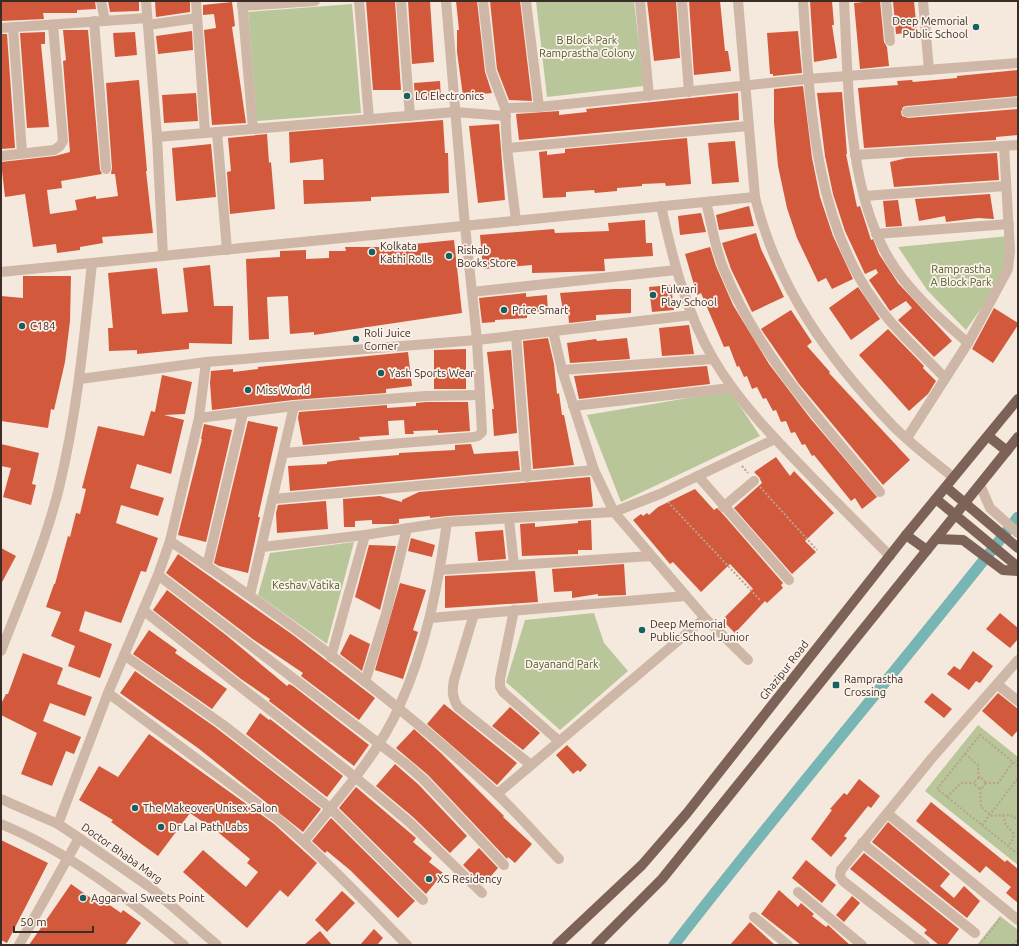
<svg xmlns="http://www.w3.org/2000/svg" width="1019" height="946" viewBox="0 0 1019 946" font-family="Ubuntu,sans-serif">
	<rect width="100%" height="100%" fill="#f5e8dc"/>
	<g fill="#b9c69a">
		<path d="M536,1h98l10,85 -97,11z"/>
		<path d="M352,4l9,109 -104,8 -9,-109z"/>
		<path d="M1009,236l2,29 -45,65 -39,-40 -29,-43z"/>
		<path d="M730,391l30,45 -139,66 -34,-87z"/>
		<path d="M354,542l-27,102 -69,-49 12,-42z"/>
		<path d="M594,613l10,30 24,28 -68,59 -54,-48 19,-62z"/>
		<path d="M978,725l40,32v108l-93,-74z"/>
		<path d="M1000,916l18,14v15h-41z"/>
	</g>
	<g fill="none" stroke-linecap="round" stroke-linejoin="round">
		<path stroke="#78b5b5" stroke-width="11" d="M674,945c112,-145 231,-284 344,-428"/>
	</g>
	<g fill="#d3593c">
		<path d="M1,1h94l1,8 -19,1v3h-34l1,6 -43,2z"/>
		<path d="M108,1h31v10l-29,1z"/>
		<path d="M155,1h35v11l-34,5z"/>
		<path d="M366,1h29l6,89h-28z"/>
		<path d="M408,1h22l4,61 -22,2z"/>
		<path d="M456,1h21l8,71 7,21 -29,3 -6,-44v-22h2z"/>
		<path d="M490,1h30l12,100 -23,-1 -12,-31z"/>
		<path d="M647,1h29l4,57 -26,3z"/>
		<path d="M689,1h31l5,50h3l3,20 -37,4z"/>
		<path d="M810,1h22l2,24h-2l5,33 -23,4z"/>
		<path d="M873,1h7l4,41 3,5 2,19 -29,3 -6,-66z"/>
		<path d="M893,1h21l3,31 -21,2z"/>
		<path d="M232,2l3,24 -3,1 14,96 -34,2 -8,-95 12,-2 -2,-14 -11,1v-10z"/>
		<path d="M63,30h25l12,140 2,4 -41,7 1,7 -15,2 3,24 27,-4 -2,-10 21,-4v3l22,-3 -3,-22h-4l1,-6 -6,-85 33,-3 8,91h-1l7,62 -51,4 1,6 -23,4v3l-23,3 -1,-9 -23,3 -8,-53 -20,3 -4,-35 54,-6 15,-4 -7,-91 3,-1z"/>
		<path d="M192,31l1,19 -35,4 -2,-18z"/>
		<path d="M798,31l4,42 -29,3v-2h-3l-3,-41z"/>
		<path d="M45,32v12h-4l8,83 -22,1 -7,-95z"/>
		<path d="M135,32l2,23 -22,2 -2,-24z"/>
		<path d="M1,34h6l8,114 -14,1z"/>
		<path d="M1018,70v26l-112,10 -3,1 -2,5 1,4 6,2 110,-9v26l-22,2v3l-132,8 -6,-60 40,-3 -1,-4 15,-1 1,2 44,-4v-2z"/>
		<path d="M440,81l1,18 -26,2 -1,-18z"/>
		<path d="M803,86l9,72 8,39 13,39 20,43 -21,10 -6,-11 -8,4 -21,-44 -10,-30 -9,-42 -4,-44v-33z"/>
		<path d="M842,92l5,62h-1l11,53 3,-1 11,34 2,-1 6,15 19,29 54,58 -18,16 -36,-37 14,-12 -6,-7 -16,10 -21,-31 9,-7 -2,-4 -11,5 -20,-43 -12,-37 -8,-38 -8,-63z"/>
		<path d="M196,93l2,28 -34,2 -2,-28z"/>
		<path d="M738,93l1,27 -220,20 -3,-26 43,-3v4l28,-3 -1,-3z"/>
		<path d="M443,120l2,33h3l1,40 -78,4v4l-67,3 -1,-24h21l-1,-21 -33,4 -1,-31z"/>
		<path d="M499,124l6,76 -27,3 -9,-77z"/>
		<path d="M267,134l2,29 2,-1 4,47 -45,5 -3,-42 4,-1 -3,-33z"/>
		<path d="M687,138l4,46 -25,2 -1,-3 -23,1v2l-25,2v3l-22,2 -1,-3 -28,2v5l-23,1 -4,-46 8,-1v4l18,-2v-4z"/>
		<path d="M735,141l4,41 -27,2 -4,-41z"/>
		<path d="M211,144l5,53 -40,4 -4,-53z"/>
		<path d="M997,153l2,27 -105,7 -4,-25 17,-4z"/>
		<path d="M990,194l4,25 -16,-1 -32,4 -1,-6 -26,5 -4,-22z"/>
		<path d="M898,200l4,26 -16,1 -3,-26z"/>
		<path d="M749,206l5,20 -35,4 -3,-15z"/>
		<path d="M701,213l5,19 -26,3 -2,-19z"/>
		<path d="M645,220l1,23h6l1,13 -49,3 1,12 -73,2v-8l-49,4 -3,-34 74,-6 1,4 54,-2 -1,-8z"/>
		<path d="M756,233l5,16 23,48 -32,15 -21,-43 -9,-26z"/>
		<path d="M454,240l8,73 -148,22v-3l-24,2 -2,-38 -21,1 2,42 -20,1 -3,-81 34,-2v-6l26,-1v9l23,-1v-7h17l-1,-4h40z"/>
		<path d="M710,247l6,19 17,39 36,59 41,54 67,79 -15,12 -7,-11 -4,3 -37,-46 -2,1 -7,-12 -3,1 -7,-13 -4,1 -5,-12 -5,1 -5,-12 -3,1 -7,-13 -3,1 -6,-12 -5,2 -5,-13 -3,1 -5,-11 -2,1 -8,-21 -5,1 -23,-54 -4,2 -12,-41z"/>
		<path d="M210,265l4,41h19l-1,38 -43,-1v6l-52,5v-4l-28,1 -1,-23h5l-5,-55 49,-5 5,46 26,-2 -5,-44z"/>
		<path d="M23,276h48l-1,45 -5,41 -11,48 -3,-1 -3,19 -47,-7v-125l22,2z"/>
		<path d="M671,285l3,25 -22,2 -3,-25z"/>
		<path d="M858,287l22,32 -29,21 -22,-32z"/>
		<path d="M614,289h17v24l-35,2v5l-27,3 -1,-12h-5l-3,-18z"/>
		<path d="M526,293v4l21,-2 1,17h-21v6l-32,2v2l-13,1 -3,-25z"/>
		<path d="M994,308l24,15v2l-25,38 -21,-14z"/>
		<path d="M791,310l21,32 -5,4 23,26 -1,1 81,87 -27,25 -84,-101 -38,-55z"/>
		<path d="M689,325l5,29 -32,2 -3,-28z"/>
		<path d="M888,329l36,37 -1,2 13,13 -8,13 -19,17 -50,-56z"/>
		<path d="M548,338l6,26 3,30 2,-1 3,22h2l10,50 -41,4 -10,-128z"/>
		<path d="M627,338l3,21 -60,4 -3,-20 29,-4 1,2z"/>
		<path d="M466,349v40h-32v-39z"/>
		<path d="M511,350l6,83 -23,3 -2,-27h2l-7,-57z"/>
		<path d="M408,352l4,34 -26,3v4l-93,7 -81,10 -2,-27 1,-12 22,-2v3l25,-3v-2z"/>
		<path d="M707,366l3,18 -131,15 -5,-23z"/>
		<path d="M162,375l30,7 -7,32 -21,1 20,5 -13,54 -34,-10 -7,24 34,10 -6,18 -37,-11 -5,18 42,15 -12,34 -5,-1 -20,52 -36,-12 -6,20 33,13 -12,34 -32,-12 7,-20 -24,-10 10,-24 -15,-5 8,-23h1l13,-48 2,1 6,-24 4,1 6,-25 -4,-1 16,-62 46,10 7,-25 4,1z"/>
		<path d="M426,402h42l2,29 -32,2v-3l-25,1 1,3h-9l-1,-14 -16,1 1,14 -30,2 1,3 -57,5 -5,-27 1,-6 88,-7v3l29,-2v-3z"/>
		<path d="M248,421l30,6 -20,90h2l-12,56 -29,-7 -5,-3z"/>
		<path d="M204,424l28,6 -26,112 -28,-7 24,-96h-1z"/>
		<path d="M1,444l38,9 -7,31 4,1 -5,20 -28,-8 8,-29 -10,-2z"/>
		<path d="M471,444l3,10 44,-3 2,19 -230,21 -2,-25 39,-2v-2l12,-2 60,-5v-2l56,-3v-5z"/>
		<path d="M776,457l14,19 4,-5 40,42 -29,28 11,11 -24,22 -58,-66 28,-25 -3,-6 -5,-5z"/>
		<path d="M590,477l3,29 -2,1 -144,9 -17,2v-2l-31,3v4l-4,1h-23v-4l-17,1v6h-11l-1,-28 37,-3 22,6v-2l17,-8z"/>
		<path d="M695,489l19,21 3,-2 5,5 61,70 -2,2 2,3 -16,15 -2,-2 -30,32 -13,-13 31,-31 -7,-8 -16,-17 -29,28 -28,-30 -3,2 -37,-44 8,-6 2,2 4,-3 2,2 9,-8z"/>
		<path d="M326,501l2,28 -51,4 -1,-20 2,-8z"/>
		<path d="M591,520l1,30h-14v4l-56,2 -2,-32 15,-1v4l43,-4v-2z"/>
		<path d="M503,530l3,29 -28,2 -3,-29z"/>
		<path d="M411,538l24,7 -3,12 -24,-6z"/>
		<path d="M369,545l27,1 -16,64 -25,-13z"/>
		<path d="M1,548l15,8 -15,28z"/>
		<path d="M178,554l115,81 82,63 -16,22 -58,-44 2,-3 -49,-33 -88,-67z"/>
		<path d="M624,564l2,31 -28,1v-2l-26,4v-7l-18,1 -2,-23z"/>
		<path d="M535,571l3,31 -93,6v-32z"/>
		<path d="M400,583l26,7 -13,40 5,2 -15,47 -28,-9z"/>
		<path d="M167,590l59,45 61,51 2,-2 4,2 76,59 -15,21 -85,-65 1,-2 -29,-20 -88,-69z"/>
		<path d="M1000,613l18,15v11l-8,9 -24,-19z"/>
		<path d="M149,630l28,20 -2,3 52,36 -15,20 -79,-55z"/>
		<path d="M350,634l20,10 -8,27 -22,-17z"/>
		<path d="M973,651l20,15 -13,17 -4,-2 -7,9 -22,-16 7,-8 6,4z"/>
		<path d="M23,653l40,15 -6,16 35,13 -7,19 -35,-13 -7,18 38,16 -7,17 -8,-3 -14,35 -31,-12 16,-41 -36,-18v-11l5,-10h2z"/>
		<path d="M135,671l80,56 106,82 -18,23 -105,-84 -78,-55z"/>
		<path d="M932,693l20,16 -8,9 -20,-16z"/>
		<path d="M998,693l20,16v21l-6,7 -30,-26z"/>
		<path d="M444,704l73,59 -20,22 -70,-61z"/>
		<path d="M510,707l30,26 -17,17 -31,-24z"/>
		<path d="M260,713l9,7 1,-1 73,57 -16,21 -81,-63z"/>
		<path d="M414,729l27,24 63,63 -1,1 29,27 -17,19 -7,-6 -1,2 -79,-84 -32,-27z"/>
		<path d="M149,734l125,90 43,39 -29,34 -8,-7 -33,38 -64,-56 20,-22 43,37 12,-15 -11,-9 3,-4 -31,-26 -29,-20 -32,43 -47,-34 2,-2 -34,-20 20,-34 19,11z"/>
		<path d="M567,745l20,20 -7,7 -2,-2 -5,4 -17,-19z"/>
		<path d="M395,764l24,21 48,51 -17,17 -37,-36 -37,-31z"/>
		<path d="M859,779l21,17 -9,12 -3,-2 -24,30 3,2 -16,19 -20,-18 21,-29 -2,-1 14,-16 3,2z"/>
		<path d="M356,787l60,51 -3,4 19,16 -3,4 14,11 -17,21 -87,-86z"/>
		<path d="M931,802l74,60 2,-2 11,9v34l-12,-10 5,-6 -25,-21 -6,7 -64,-52z"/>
		<path d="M331,818l84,83 -17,17 -48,-48 -23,-19 -2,2 -13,-12z"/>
		<path d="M888,822l62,52 -10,12 14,12 10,-12 16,15 -13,17 -95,-76z"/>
		<path d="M1,840l47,23 -41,80 -6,-3z"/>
		<path d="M479,848l19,20 -15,17 -20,-20z"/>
		<path d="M864,853l95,76 -12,16h-8l-15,-12 3,-3 -77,-61z"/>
		<path d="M806,860l30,25 -14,18 -30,-25z"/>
		<path d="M71,884l24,17 3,-4 23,16 2,-3 18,13 -16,22h-96z"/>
		<path d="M779,890l19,17 3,-4 13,11 -2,2 14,11 2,-2 22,20h-49l-9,-7 -31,-24z"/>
		<path d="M342,891l13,12 -28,29 -12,-12z"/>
		<path d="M852,896l8,7 -16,19 -8,-7z"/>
		<path d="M750,922l2,2 23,21h-45z"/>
		<path d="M374,929l9,9 -6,7h-17z"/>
		<path d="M320,931l12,14h-28z"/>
	</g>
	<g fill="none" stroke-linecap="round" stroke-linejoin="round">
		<g stroke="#bba090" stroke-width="2" stroke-dasharray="2 2" stroke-linecap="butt">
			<path d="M742,466l6,7"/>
			<path d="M760,487l57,63"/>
			<path d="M668,502l92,98"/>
			<path d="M965,754l13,11 1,13"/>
			<path d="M1018,766l-38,-31 -43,54 81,65"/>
			<circle cx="980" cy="783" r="5"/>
			<path d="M985,783h13l15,-21"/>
			<path d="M980,788l1,19 11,9 18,-1 4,3 4,-1"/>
			<path d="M947,797l14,-14h13"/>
			<path d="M1003,815l3,10 8,9 -1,5 -5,7"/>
			<path d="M982,825l36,-47"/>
			<path d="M979,945l21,-26"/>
			<path d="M1013,945l5,-6"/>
		</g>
		<g stroke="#ceb7a6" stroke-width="10">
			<path d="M101,1l4,20"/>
			<path d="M146,1l11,136 6,119"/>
			<path d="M196,1l9,132"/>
			<path d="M242,1l11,128"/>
			<path d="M359,1l10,118"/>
			<path d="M401,1l9,115"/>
			<path d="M483,1l8,70 14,37 2,40 9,73"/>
			<path d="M526,1l13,106"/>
			<path d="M640,1l9,95"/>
			<path d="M682,1l7,91"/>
			<path d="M738,1l17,196c22,91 74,162 138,229 19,19 40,35 60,51"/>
			<path d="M803,1c7,100 10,216 72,301 20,28 46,51 70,76"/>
			<path d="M844,1c5,87 2,207 59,278 19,24 42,44 65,64"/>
			<path d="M886,1l4,40"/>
			<path d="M923,1l6,69"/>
			<path d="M242,6l73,-5"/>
			<path d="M94,21l12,148"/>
			<path d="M148,25l49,-7"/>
			<path d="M13,27l9,126"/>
			<path d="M1,28l146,-10"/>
			<path d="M505,108l34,-1 269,-28 210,-16"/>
			<path d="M907,112l111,-10"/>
			<path d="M217,132l10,118"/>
			<path d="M157,137l298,-25 51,4"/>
			<path d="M507,148l241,-22"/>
			<path d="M855,155l163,-10"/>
			<path d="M1,156l53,-6 6,-4 3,-5 -10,-116"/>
			<path d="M864,196l142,-10"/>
			<path d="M706,202c6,23 9,48 19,70 34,84 98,151 155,220"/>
			<path d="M661,206c12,54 25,107 53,154 25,42 59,77 93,112 27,28 55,56 83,84"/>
			<path d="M876,234l133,-10"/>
			<path d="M1,272l754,-75"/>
			<path d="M472,292l204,-22"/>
			<path d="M553,331l9,39 32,100 20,42 91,106 43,42"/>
			<path d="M516,335l11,142"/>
			<path d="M562,370l151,-11"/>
			<path d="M80,379l126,-17 271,-22 215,-25"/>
			<path d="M573,406l158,-18"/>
			<path d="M199,418l95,-12 132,-10 54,-1"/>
			<path d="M907,438l61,-95 40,-74 2,-18 -6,-105"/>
			<path d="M284,453l190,-16 4,-1 4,-4 -5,-92 -12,-114 -19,-225"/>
			<path d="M698,476l91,104"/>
			<path d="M980,485l10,23 28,25"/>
			<path d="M273,499l321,-29"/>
			<path d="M723,507l31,-26"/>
			<path d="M509,519l5,46"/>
			<path d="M170,541c114,76 226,159 326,252 22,21 42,44 63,66"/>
			<path d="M262,547l103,-12 82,-13 167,-10 46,-18 115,-55"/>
			<path d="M207,566l36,-153"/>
			<path d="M440,570l211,-14"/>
			<path d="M158,575l249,190 17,15 80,85"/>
			<path d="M250,595l44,-189"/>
			<path d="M143,610l212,167 54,45 73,71"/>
			<path d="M514,610l-14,69v8l3,5 56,49"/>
			<path d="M474,614l-20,66c-2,10 -2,18 4,27l73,58"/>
			<path d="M430,618l255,-22"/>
			<path d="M1,651c21,-54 44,-107 58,-163 18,-74 25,-149 33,-225"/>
			<path d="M124,655l98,69 108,84 93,92"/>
			<path d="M331,657l34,-122"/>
			<path d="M365,682l21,-68 21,-86"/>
			<path d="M998,685l20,16"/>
			<path d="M108,693l170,126c46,39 87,83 129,126"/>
			<path d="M497,794l208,-176"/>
			<path d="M1,799l57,25 21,14 72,50 66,57"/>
			<path d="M888,814l130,106"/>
			<path d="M1,824c68,28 127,74 183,121"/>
			<path d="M58,824l50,-131 50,-118 12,-34 29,-123 7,-56"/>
			<path d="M304,841c33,-42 73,-84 95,-134 27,-59 39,-121 48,-185"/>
			<path d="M862,843l113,90"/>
			<path d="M798,892l64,53"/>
			<path d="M754,917l34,28"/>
			<path d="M19,945l60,-107"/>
			<path d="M925,945l-82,-64 -3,-5 1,-6 91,-112 86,-98"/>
		</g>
		<g stroke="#7d6257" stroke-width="10">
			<path d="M988,436l19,15"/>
			<path d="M946,487l72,61"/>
			<path d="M936,499l82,68"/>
			<path d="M906,535l21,15"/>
			<path d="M936,539l27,1 40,30 15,1"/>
			<path d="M557,945l85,-80 45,-52 219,-278 112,-136"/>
			<path d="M596,945l66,-66 356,-442"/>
		</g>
	</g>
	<g fill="#185f60" stroke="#fcf2e9" stroke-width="1.5">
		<circle cx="976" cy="27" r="4"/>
		<circle cx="407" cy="96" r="4"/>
		<circle cx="372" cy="252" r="4"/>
		<circle cx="449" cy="256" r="4"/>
		<circle cx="653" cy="295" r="4"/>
		<circle cx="504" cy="310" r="4"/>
		<circle cx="22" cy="326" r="4"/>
		<circle cx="356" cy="339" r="4"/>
		<circle cx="381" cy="373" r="4"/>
		<circle cx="248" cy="390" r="4"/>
		<circle cx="642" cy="630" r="4"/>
		<rect x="832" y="681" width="8" height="8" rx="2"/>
		<circle cx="135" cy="808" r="4"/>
		<circle cx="161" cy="827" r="4"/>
		<circle cx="429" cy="879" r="4"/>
		<circle cx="83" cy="898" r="4"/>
	</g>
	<g text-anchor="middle" stroke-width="3.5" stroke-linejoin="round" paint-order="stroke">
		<g font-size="11" fill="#3a2d28" stroke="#fcf2e9" text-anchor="start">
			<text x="968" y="25" text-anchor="end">Deep Memorial<tspan x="968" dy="13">Public School</tspan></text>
			<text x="415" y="100">LG Electronics</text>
			<text x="380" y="250">Kolkata<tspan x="380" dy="13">Kathi Rolls</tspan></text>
			<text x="457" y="254">Rishab<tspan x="457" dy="13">Books Store</tspan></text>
			<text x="661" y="293">Fulwari<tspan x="661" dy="13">Play School</tspan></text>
			<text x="512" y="314">Price Smart</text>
			<text x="30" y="330">C184</text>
			<text x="364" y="337">Roli Juice<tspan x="364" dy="13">Corner</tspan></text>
			<text x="389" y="377">Yash Sports Wear</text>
			<text x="256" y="394">Miss World</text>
			<text x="650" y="628">Deep Memorial<tspan x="650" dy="13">Public School Junior</tspan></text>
			<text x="844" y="683">Ramprastha<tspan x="844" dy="13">Crossing</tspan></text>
			<text x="143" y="812">The Makeover Unisex Salon</text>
			<text x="169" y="831">Dr Lal Path Labs</text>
			<text x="437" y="883">XS Residency</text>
			<text x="91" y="902">Aggarwal Sweets Point</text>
		</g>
		<g font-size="11" fill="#4b5b29" stroke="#fcf2e9">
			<text x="587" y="44">B Block Park<tspan x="587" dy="13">Ramprastha Colony</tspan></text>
			<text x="961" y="273">Ramprastha<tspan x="961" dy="13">A Block Park</tspan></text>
			<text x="306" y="589">Keshav Vatika</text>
			<text x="562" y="668">Dayanand Park</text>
		</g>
		<g font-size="11" fill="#3a2d28" stroke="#fcf2e9">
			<text transform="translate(784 670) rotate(-52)" y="4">Ghazipur Road</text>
			<text transform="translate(122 853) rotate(35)" y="4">Doctor Bhaba Marg</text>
		</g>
	</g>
	<rect width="1019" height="946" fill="none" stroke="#3a2d28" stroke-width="4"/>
	<path d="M14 926v6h79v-6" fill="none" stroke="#3a2d28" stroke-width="2"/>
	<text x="20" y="926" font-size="12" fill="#3a2d28" stroke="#fcf2e9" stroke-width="3" paint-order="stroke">50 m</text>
</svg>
